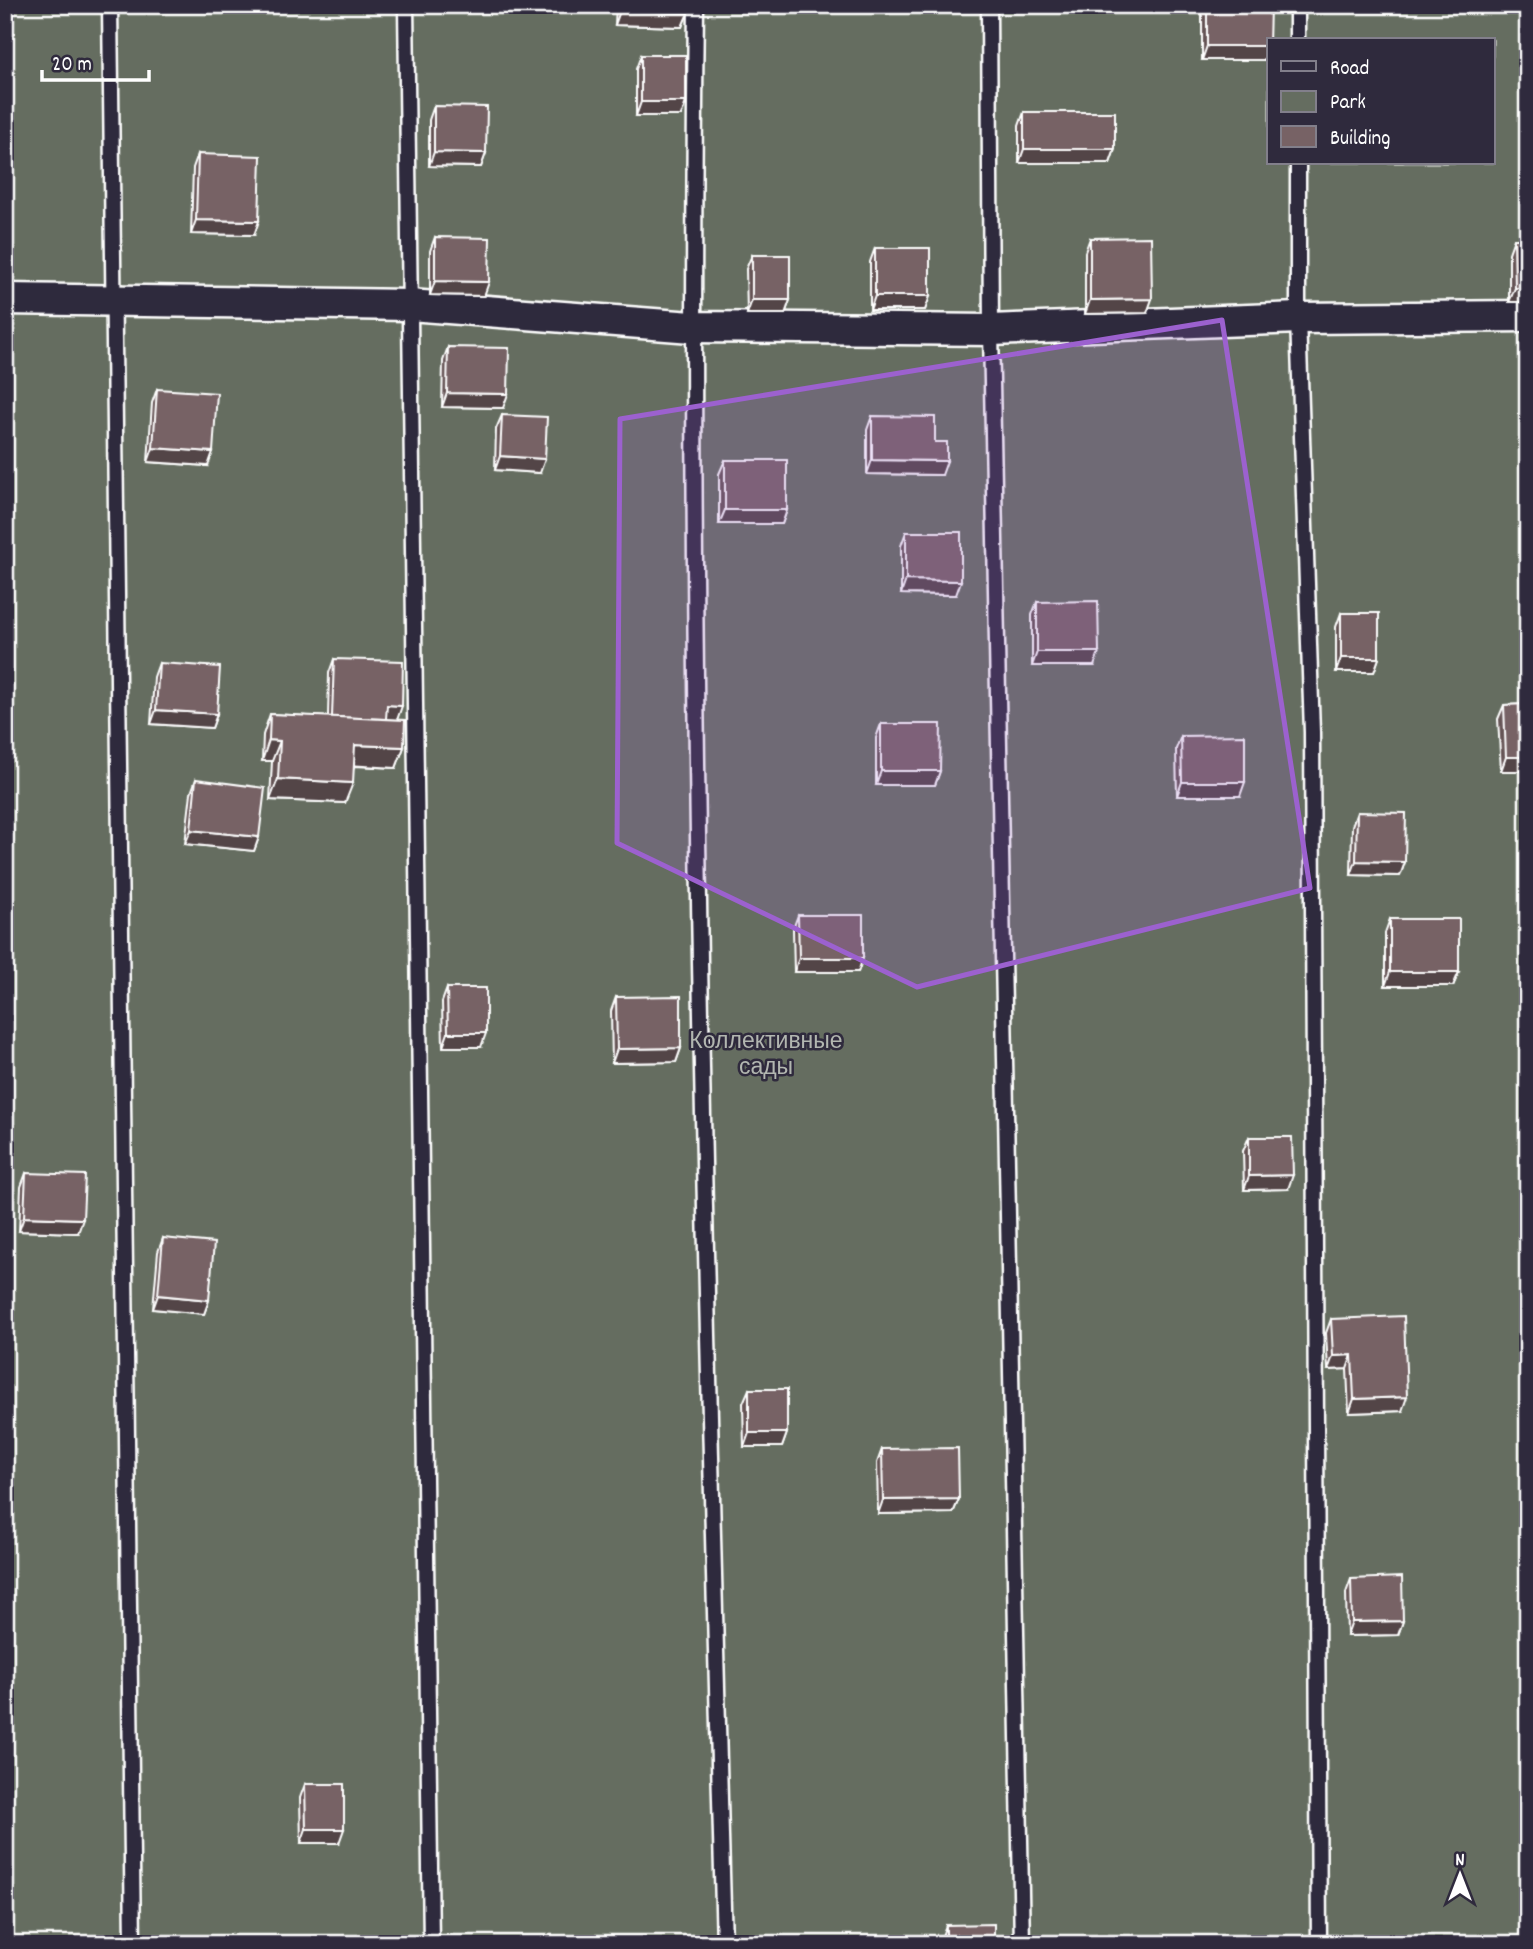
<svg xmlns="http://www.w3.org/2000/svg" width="1533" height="1949" viewBox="0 0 1533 1949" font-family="Dekko,sans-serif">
	<rect width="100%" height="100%" fill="#2f2a3d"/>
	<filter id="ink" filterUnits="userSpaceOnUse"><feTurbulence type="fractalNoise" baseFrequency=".0143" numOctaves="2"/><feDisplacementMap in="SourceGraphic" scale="14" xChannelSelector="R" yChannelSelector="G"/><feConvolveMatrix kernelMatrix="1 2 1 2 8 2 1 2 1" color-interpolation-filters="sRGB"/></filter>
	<g filter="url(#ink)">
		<path fill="#656d60" stroke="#b2b6b0" stroke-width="2" fill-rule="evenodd" d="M5,5h1523v1939h-1523zM1269,40h224v123h-224z"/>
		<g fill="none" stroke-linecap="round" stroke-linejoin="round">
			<g stroke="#fff" stroke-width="19">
				<g id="service">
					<path d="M110,5l23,1939"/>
					<path d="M406,5l25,1939"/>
					<path d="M696,5c-8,647 10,1293 28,1939"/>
					<path d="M989,5l2,325 31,1614"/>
					<path d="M1297,5v35"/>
					<path d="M1298,163v155l14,414 7,1212"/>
				</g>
			</g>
			<g stroke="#fff" stroke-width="35">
				<path id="minor" d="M5,299l405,6 282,22 299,3 307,-12 230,-2"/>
			</g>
			<use href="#service" stroke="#2f2a3d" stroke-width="14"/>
			<use href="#minor" stroke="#2f2a3d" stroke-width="30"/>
		</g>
		<g fill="#665457" stroke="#fff" stroke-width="2">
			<path d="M616,5h72l-6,22 -67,-2z"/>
			<path d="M1203,5h67l-6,55h-62v-51z"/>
			<path d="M641,55l45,47 -5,14h-45v-47z"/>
			<path d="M434,106l52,47 -5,14 -52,-1v-46z"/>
			<path d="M1024,112l91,37 -5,14h-91v-37z"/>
			<path d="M198,154l56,81 -63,-1 2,-66z"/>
			<path d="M435,237l49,59 -54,-1v-44z"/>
			<path d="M1090,238l57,75 -62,1v-62z"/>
			<path d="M1514,239h14v63h-19v-49z"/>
			<path d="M875,248l55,48 -5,14h-55v-48z"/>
			<path d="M752,255l38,45 -5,14h-38l-1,-45z"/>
			<path d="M448,347l55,61 -61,-1 1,-46z"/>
			<path d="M157,389l51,77 -60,-4 4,-59z"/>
			<path d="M502,415l38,58 -45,-3 1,-41z"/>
			<path d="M872,416l63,26 7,33 -75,-1v-44z"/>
			<path d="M725,460l62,50 -5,14h-63v-50z"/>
			<path d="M906,532l50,63 -55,-1v-48z"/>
			<path d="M1037,602l57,64h-62v-51z"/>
			<path d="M1341,613l38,45 -5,14h-38v-45z"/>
			<path d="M334,659l63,61 7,27 -8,21 -42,-2 -9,37 -75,-3 2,-39h-10l1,-26 7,-21 58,3 1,-44z"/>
			<path d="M159,663l58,51 -5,14 -61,-4 3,-47z"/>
			<path d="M1528,704l-27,67 -3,-52 6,-14z"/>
			<path d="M881,724l59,47 -5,14h-59v-47z"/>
			<path d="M1181,736l59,60h-63l-1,-47z"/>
			<path d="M196,779l63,58 -5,14 -69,-7 6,-51z"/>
			<path d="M1357,812l48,50 -5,14 -49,-1 1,-49z"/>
			<path d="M798,915l65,43 -5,14h-64l-1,-43z"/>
			<path d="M1390,919l69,53 -6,14h-68v-53z"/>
			<path d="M447,988l34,59h-38l-1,-45z"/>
			<path d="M616,997l65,51 -5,14 -64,1 -1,-52z"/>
			<path d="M1249,1137l39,52 -44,1 -1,-39z"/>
			<path d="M26,1173l52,60 -59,-2 2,-44z"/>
			<path d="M163,1238l46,62 -5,14 -51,-5 5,-57z"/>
			<path d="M1331,1319l71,92 -53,2 -2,-44 -19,1 -2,-37z"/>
			<path d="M749,1389l38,44 -5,14h-38l-1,-44z"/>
			<path d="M882,1449l77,50 -6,14 -75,1 -1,-51z"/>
			<path d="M1351,1579l52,42 -5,14 -51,1 -1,-43z"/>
			<path d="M305,1784l34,59h-38l-1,-45z"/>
			<path d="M946,1925l48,19h-53v-5z"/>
		</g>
		<g fill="#534547" stroke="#fff" stroke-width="2">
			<path d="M620,11l68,2 -6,14 -67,-2z"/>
			<path d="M1207,46h62v2l-5,12h-62z"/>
			<path d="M641,102h45l-5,14h-45z"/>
			<path d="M1024,149h91l-5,14h-91z"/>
			<path d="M434,152l52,1 -5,14 -52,-1z"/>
			<path d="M196,220l63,1 -5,14 -63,-1z"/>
			<path d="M435,281l54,1 -5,14 -54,-1z"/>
			<path d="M1515,288h13v14h-19z"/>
			<path d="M875,296h55l-5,14h-55z"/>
			<path d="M1152,299l-5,14 -62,1 5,-14z"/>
			<path d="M752,300h38l-5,14h-38z"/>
			<path d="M447,393l61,1 -5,14 -61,-1z"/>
			<path d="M153,448l60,4 -5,14 -60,-4z"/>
			<path d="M500,456l45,3 -5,14 -45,-3z"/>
			<path d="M872,460l75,1 -5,14 -75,-1z"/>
			<path d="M725,510h62l-5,14h-63z"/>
			<path d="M906,580l55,1 -5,14 -55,-1z"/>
			<path d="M1037,652h62l-5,14h-62z"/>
			<path d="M1341,658h38l-5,14h-38z"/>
			<path d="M387,705l15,1 -5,14 -15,-1z"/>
			<path d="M156,710l61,4 -5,14 -61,-4z"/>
			<path d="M269,740l11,1 -8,20h-10z"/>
			<path d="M355,745l49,2 -8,21 -49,-3z"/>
			<path d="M1506,757h22v14h-27z"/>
			<path d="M881,771h59l-5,14h-59z"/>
			<path d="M278,779l75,4 -8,20 -75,-3z"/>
			<path d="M1182,782h63l-5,14h-63z"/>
			<path d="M191,830l68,7 -5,14 -69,-7z"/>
			<path d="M1356,861l49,1 -5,14 -49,-1z"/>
			<path d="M799,958h64l-5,14h-64z"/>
			<path d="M1390,972h69l-6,14h-68z"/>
			<path d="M448,1033h38l-5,14h-38z"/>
			<path d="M681,1048l-5,14 -64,1 5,-14z"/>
			<path d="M1293,1175l-5,14 -44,1 5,-14z"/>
			<path d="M24,1217l59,2 -5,14 -59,-2z"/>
			<path d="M158,1295l51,5 -5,14 -51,-5z"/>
			<path d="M1352,1355l-5,14 -19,1 5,-14z"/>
			<path d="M1407,1397l-5,14 -53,2 5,-14z"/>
			<path d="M749,1433h38l-5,14h-38z"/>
			<path d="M959,1499l-6,14 -75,1 5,-14z"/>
			<path d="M1403,1621l-5,14 -51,1 5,-14z"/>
			<path d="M306,1829h38l-5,14h-38z"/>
		</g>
		<g fill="#776265" stroke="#fff" stroke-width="2">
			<path d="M620,5h68v8l-68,-2z"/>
			<path d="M1207,5h63l-1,41h-62z"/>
			<rect x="641" y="55" width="45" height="47"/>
			<path d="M434,106l53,1 -1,46 -52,-1z"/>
			<rect x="1024" y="112" width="91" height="37"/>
			<path d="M198,154l63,2 -2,65 -63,-1z"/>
			<path d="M435,237l55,1 -1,44 -54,-1z"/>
			<path d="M1151,237l1,62 -62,1v-62z"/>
			<path d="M1514,239h14v49h-13z"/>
			<rect x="875" y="248" width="55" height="48"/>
			<rect x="752" y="255" width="38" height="45"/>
			<path d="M448,347l61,1 -1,46 -61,-1z"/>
			<path d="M157,389l60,4 -4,59 -60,-4z"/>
			<path d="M502,415l45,2 -2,42 -45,-3z"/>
			<path d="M872,416l63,1v25h12v19l-75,-1z"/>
			<rect x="725" y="460" width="62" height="50"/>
			<path d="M906,532h55v49l-55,-1z"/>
			<path d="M1098,601l1,51h-62v-50z"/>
			<rect x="1341" y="613" width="38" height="45"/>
			<path d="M334,659l69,2 -1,45 -15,-1 -1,14 -54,-2z"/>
			<path d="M159,663l61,4 -3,47 -61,-4z"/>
			<path d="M1528,704v53h-22l-2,-52z"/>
			<path d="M270,714l135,6 -1,27 -49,-2 -2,38 -75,-4 2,-38 -11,-1z"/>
			<path d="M881,724h60l-1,47h-59z"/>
			<path d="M1245,735v47h-63l-1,-46z"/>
			<path d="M196,779l69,9 -6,49 -68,-7z"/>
			<path d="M1357,812l49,1 -1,49 -49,-1z"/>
			<path d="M798,915h65v43h-64z"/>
			<rect x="1390" y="919" width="69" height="53"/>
			<path d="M447,988h39v45h-38z"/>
			<path d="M681,996v52l-64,1 -1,-52z"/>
			<path d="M1249,1137h43l1,38 -44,1z"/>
			<path d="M26,1173l59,2 -2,44 -59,-2z"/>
			<path d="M163,1238l51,5 -5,57 -51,-5z"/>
			<path d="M1404,1316l3,81 -53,2 -2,-44 -19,1 -2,-37z"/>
			<rect x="749" y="1389" width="38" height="44"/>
			<path d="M958,1448l1,51 -76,1 -1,-51z"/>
			<path d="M1402,1577l1,44 -51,1 -1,-43z"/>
			<path d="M305,1784h39v45h-38z"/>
			<path d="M994,1924v20h-48v-19z"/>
			<path d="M1465,1939v5h-52v-3z"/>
		</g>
	</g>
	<path fill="#9c61cf" fill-opacity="0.2" stroke="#9c61cf" stroke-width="5" stroke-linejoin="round" d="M1222,320l88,568 -393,99 -300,-144 3,-424z"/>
	<g text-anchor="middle" stroke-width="5" stroke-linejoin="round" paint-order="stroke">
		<g font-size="23" fill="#b2b6b0" stroke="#2f2a3d">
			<text x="766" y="1048">Коллективные<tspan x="766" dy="26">сады</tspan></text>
		</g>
	</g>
	<rect width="1533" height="1949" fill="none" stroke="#2f2a3d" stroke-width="28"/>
	<rect x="14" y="14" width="1505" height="1921" fill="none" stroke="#fff" stroke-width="2.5" filter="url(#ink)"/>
	<rect x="1267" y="38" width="228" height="126" fill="#2f2a3d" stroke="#827f8b" stroke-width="2"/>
	<rect x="1281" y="61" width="35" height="10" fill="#2f2a3d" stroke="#827f8b" stroke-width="2"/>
	<text x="1330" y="74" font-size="21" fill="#ffffff">Road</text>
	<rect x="1281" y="91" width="35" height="21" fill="#656d60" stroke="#827f8b" stroke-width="2"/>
	<text x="1330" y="108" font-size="21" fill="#ffffff">Park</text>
	<rect x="1281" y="126" width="35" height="21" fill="#776265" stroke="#827f8b" stroke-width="2"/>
	<text x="1330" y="144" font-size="21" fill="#ffffff">Building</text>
	<g transform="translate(1460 1875)" stroke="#2f2a3d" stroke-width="5" paint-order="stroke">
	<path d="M0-5L12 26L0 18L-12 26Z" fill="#ffffff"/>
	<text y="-10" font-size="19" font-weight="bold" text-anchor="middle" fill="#ffffff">N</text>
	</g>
	<path d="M42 70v10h107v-10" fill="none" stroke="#ffffff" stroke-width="3.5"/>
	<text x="52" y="70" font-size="21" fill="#ffffff" stroke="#2f2a3d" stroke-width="5" paint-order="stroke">20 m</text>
</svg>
